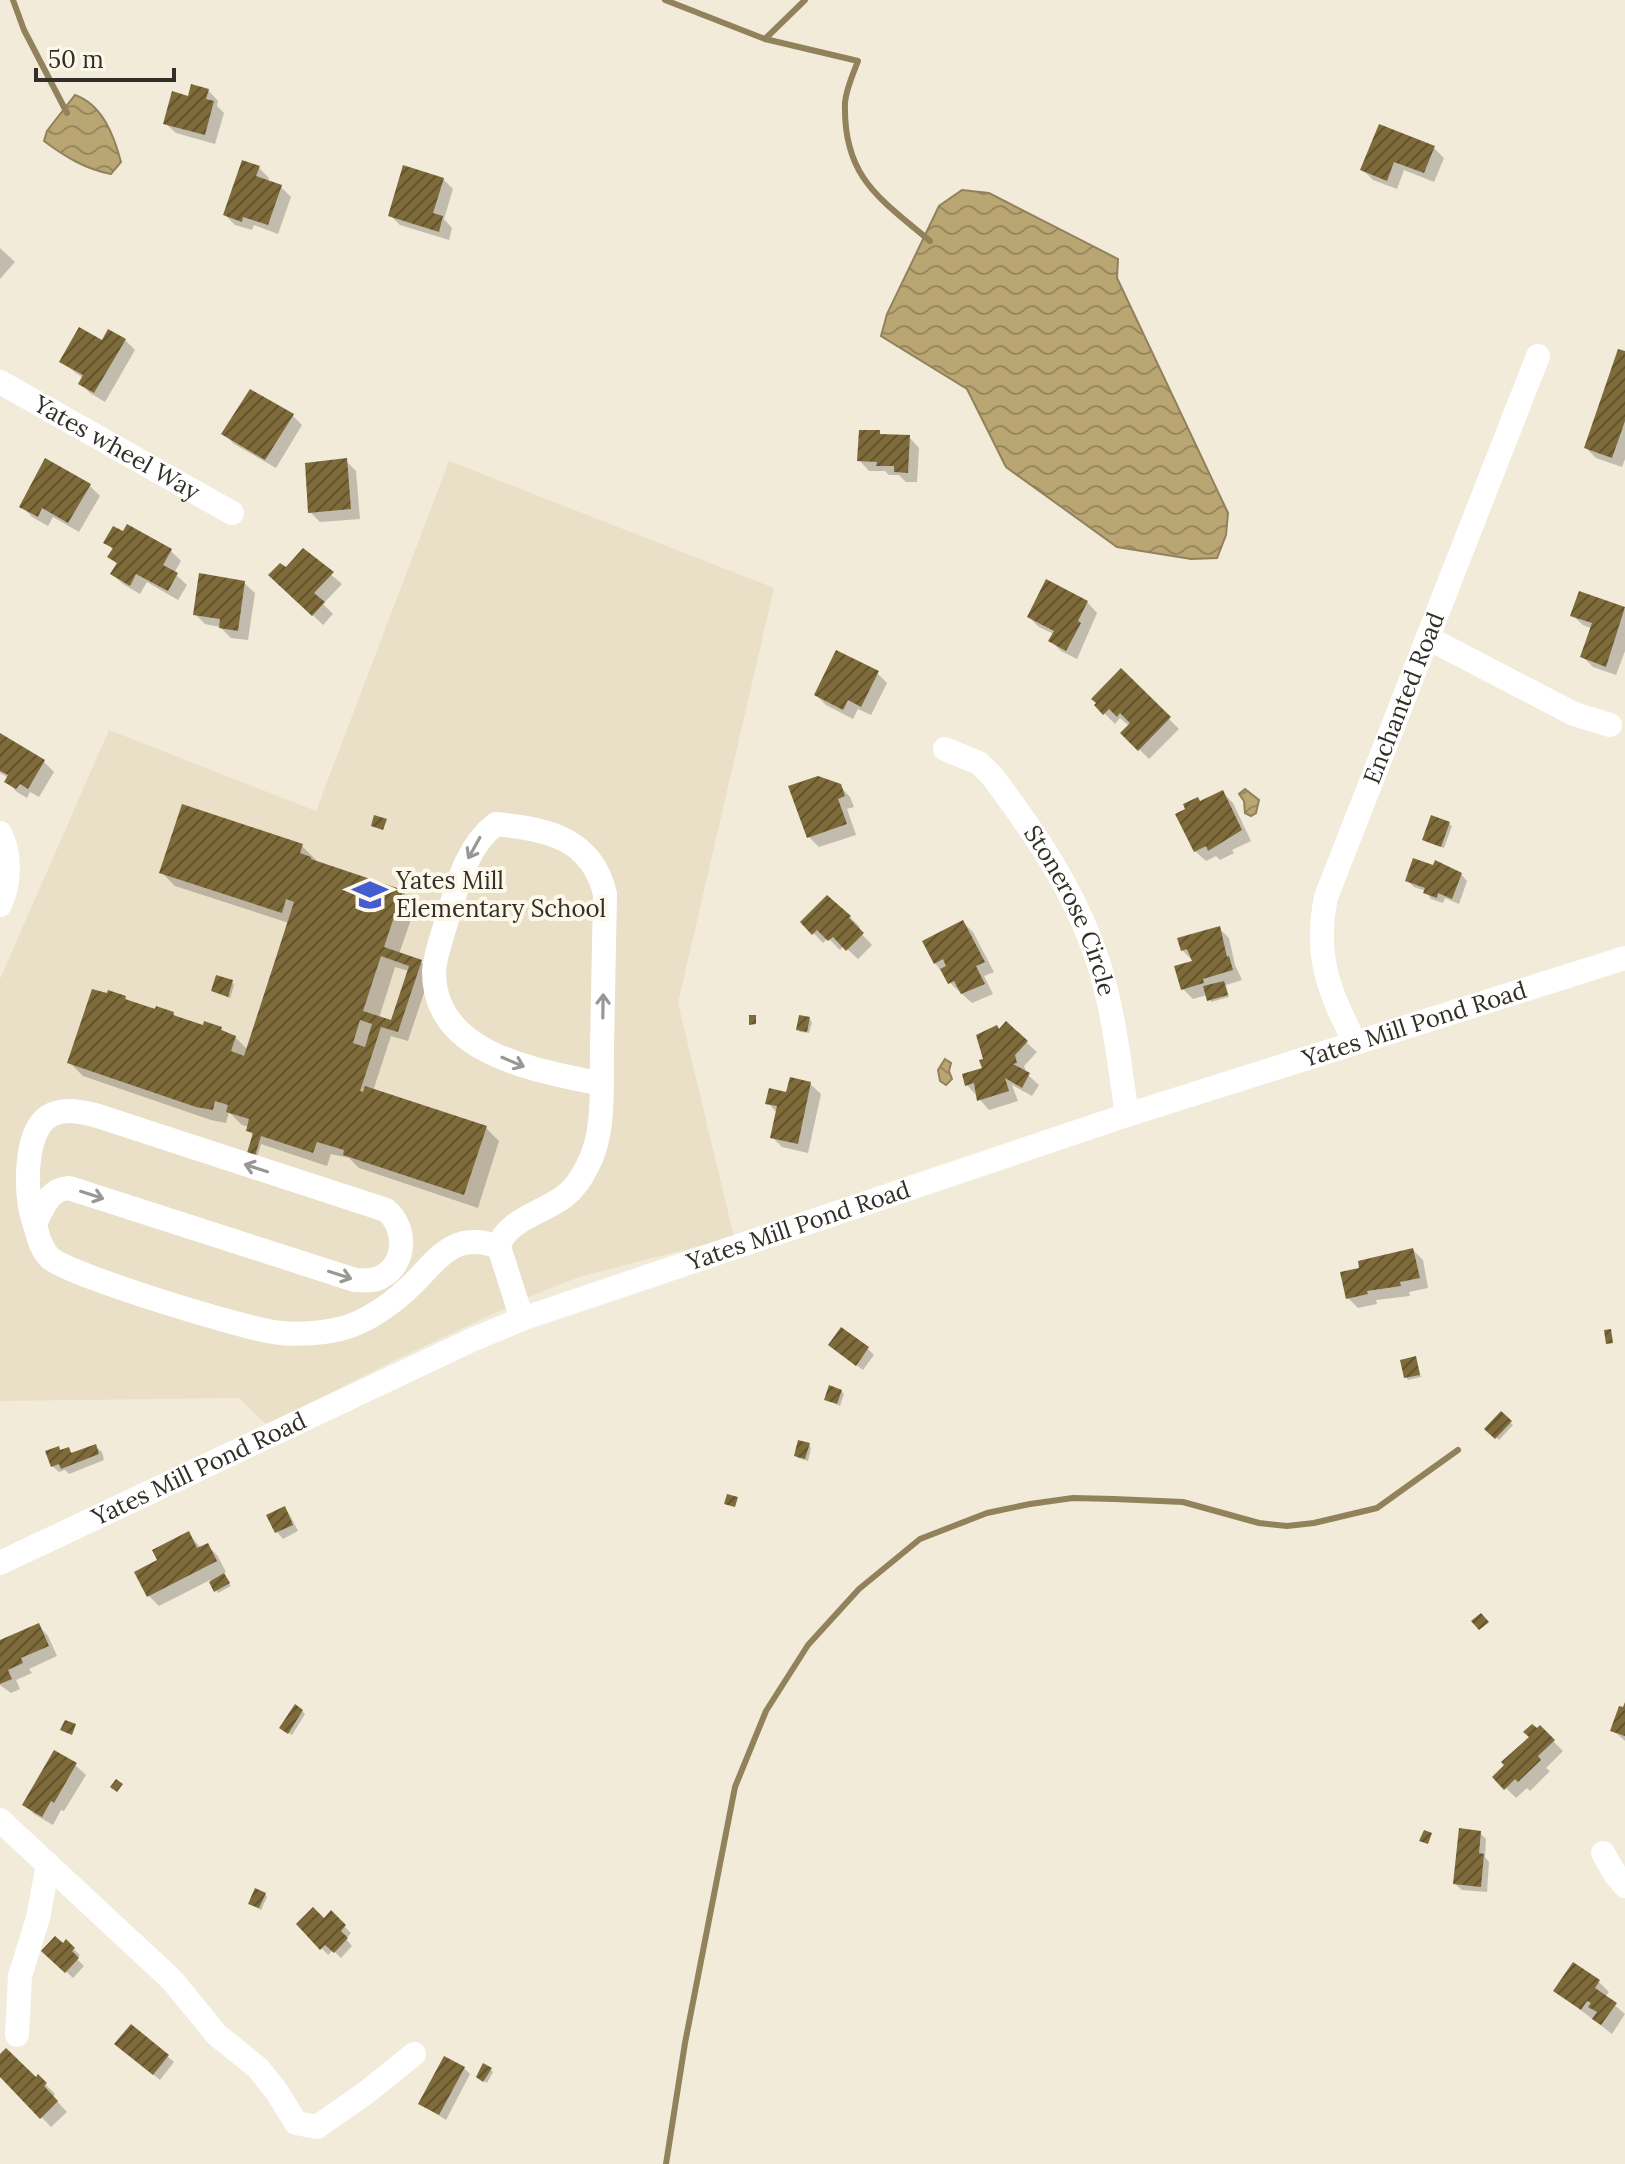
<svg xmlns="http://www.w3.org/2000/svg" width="1625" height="2164" viewBox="0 0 1625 2164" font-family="Lora,serif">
	<defs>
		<pattern id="water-waves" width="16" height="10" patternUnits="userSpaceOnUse" patternTransform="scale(2)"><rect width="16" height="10" fill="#baa672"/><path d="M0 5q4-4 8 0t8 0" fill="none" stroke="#98885e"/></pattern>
		<pattern id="building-hatch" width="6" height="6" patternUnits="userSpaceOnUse" patternTransform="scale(2)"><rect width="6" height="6" fill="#7e6b39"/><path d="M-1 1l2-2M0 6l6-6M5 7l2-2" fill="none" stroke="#62542e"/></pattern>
	</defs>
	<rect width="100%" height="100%" fill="#f2ebd9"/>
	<path fill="#eae0c8" d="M449,461l325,127 -96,415 56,234 -155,40 -50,20 -136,64 -126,64 -28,-27 -239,3v-422l109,-249 207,81z"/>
	<g fill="url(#water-waves)" stroke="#91825c" stroke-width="2">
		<path d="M75,95c28,10 39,41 46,67l-10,12c-26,-5 -47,-18 -67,-33l3,-10z"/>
		<path d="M962,190l27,3 129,66 -1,19 111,235 -2,22 -9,23 -26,1 -74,-12 -111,-80 -39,-78 -86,-53 6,-22 52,-108z"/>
		<path d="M1245,789l14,11 -3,13 -5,3 -6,-3 -1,-12 -5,-7z"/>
		<path d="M945,1059l6,4 -2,8 3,8 -6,6 -6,-4 -2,-11z"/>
	</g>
	<g fill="#0003" fill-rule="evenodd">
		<path d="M208,90l10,11 -1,5 7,7 -9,31 -39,-11 -11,-10 24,-25z"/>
		<path d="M1434,148l10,10 -10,24 -30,-12 -7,19 -24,-9 -10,-10z"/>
		<path d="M259,168l10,10 -1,4 13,5 10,10 -13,37 -24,-9 -2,5 -17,-5 -10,-10z"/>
		<path d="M443,179l10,10 -9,30 8,9 -3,12 -49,-15 -10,-10z"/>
		<path d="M0,248l15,14 -15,17z"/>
		<path d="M125,340l10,10 -30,52 -15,-9 -10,-10 3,-5 -22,-16 41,-19z"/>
		<path d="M1625,354v105l-3,8 -26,-9 -10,-10z"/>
		<path d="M292,415l10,10 -26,43 -42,-24 -10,-10z"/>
		<path d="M879,432l4,4 26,1 10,11 -2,34h-11l-7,-7h-10l-4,-4h-16l-10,-11z"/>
		<path d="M46,461l44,25 10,10 -21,36 -26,-15 -5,9 -16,-9 -10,-11z"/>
		<path d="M346,461l10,10 4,48 -40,3 -10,-10z"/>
		<path d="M106,543l65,8 10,10 -7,12 13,12 -9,15 -31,-18 -7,12 -17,-10 -10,-10 5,-9 -8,-8 4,-6z"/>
		<path d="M303,551l39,33 -19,20 10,10 -10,11 -52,-50 15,-6z"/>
		<path d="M244,583l11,10 -7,47 -17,-2 -11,-11 -15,-3 -10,-10z"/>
		<path d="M1580,593l45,16v42l-9,24 -23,-8 -10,-10 10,-28 -10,-4 -11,-10z"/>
		<path d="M1087,602l10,11 -20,46 -16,-8 -10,-10 3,-7 -15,-7 -10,-10z"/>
		<path d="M1121,671l58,58 -30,30 -26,-26 6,-7 -9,-8 -5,6 -19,-19z"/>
		<path d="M877,673l10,10 -16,32 -13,-6 -5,10 -27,-14 -10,-10z"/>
		<path d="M0,736l44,26 10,10 -15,25 -9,-5 -3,6 -10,-6 -10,-10 2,-4 -9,-5z"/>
		<path d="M840,786l10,11 4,10 -7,2 9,26 -37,12 -10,-10z"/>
		<path d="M1223,793l10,10 18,38 -19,9 2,3 -14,7 -4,-4 -10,5 -11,-10 7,-48z"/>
		<path d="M1449,824l3,2 -8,22 -17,-6z"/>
		<path d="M302,846l14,14 -1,3 87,28 14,14 -17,49 22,8 10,10 -23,69 -17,-5 -18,55 113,37 13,13 -21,67 -119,-40 -10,-10 -18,-4 -4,12 -66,-22 -4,13 -6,-2 3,-19 -6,-6 1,-3 -7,-2 -13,-13 -3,11 -15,-3 -128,-44 -14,-14 56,-64 6,5 42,10 5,6 26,9 17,1 14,8 13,13 41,-127 -114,-37 -14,-14zM395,967l14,4 -17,52 -13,-5z"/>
		<path d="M1461,874l6,7 -8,23 -14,-6 -2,5 -12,-4 -5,-8 -12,-4 -6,-6z"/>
		<path d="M836,903l24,24 -3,2 15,16 -14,14 -14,-13 -4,4 -12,-12 -5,5 -20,-21z"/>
		<path d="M963,922l10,10 21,40 -10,4 9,18 -21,9 -22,-20 -15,-20z"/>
		<path d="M1219,928l10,10 6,27 7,15 -16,5 3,12 -18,5 -4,-7 -14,4 -10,-10 11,-27 -12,-12z"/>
		<path d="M232,982l2,3 -4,13 -17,-8z"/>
		<path d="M809,1019l3,3 -3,11 -9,-1 -2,-3z"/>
		<path d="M1006,1024l31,28 -13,14 3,8 12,11 -7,11 -20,-11 6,16 -29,9 -22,-25 17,-16 16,-39z"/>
		<path d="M810,1084l11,10 -13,59 -26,-6 -10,-10 5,-24 -9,-10z"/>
		<path d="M1413,1250l10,10 5,28 -19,4 1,4 -34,4 1,4 -19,4 -10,-10 13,-28z"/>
		<path d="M830,1345l38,4 6,6 -11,15z"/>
		<path d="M1416,1359l5,18 -13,3 -2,-3z"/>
		<path d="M841,1391l3,3 -4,12 -14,-7z"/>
		<path d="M1501,1414l12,11 -14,15 -12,-11z"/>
		<path d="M809,1445l2,3 -3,13 -10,-3 -2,-2z"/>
		<path d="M95,1446l7,6 2,8 -35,14 -4,-4 -6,2 -7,-6 9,-15 7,-2 5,5z"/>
		<path d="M284,1508l6,7 8,16 -15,8 -6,-7 -8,-17z"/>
		<path d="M189,1534l12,14 6,-3 10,10 9,17 -4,2 9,12 -13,7 -8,-13 -51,26 -10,-10 11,-35z"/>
		<path d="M38,1625l10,11 9,20 -28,13 3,4 -16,7 4,9 -9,4 -11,-8v-43z"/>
		<path d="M1625,1707v34l-12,-11z"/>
		<path d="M302,1711l3,3 -13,21 -8,-5z"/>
		<path d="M1540,1728l23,23 -17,17 4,3 -20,20 -3,-3 -11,10 -21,-21z"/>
		<path d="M75,1765l11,10 -22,36 -3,-1 -8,15 -19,-11 -10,-10z"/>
		<path d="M1480,1833l6,6 -1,18 4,5 -2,30 -25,-2 -7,-6z"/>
		<path d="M265,1894l2,3 -6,13 -8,-4z"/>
		<path d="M331,1913l20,20 -5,6 6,7 -11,12 -8,-8 -5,5 -29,-31 25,-4z"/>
		<path d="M66,1942l14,13 -3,4 7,7 -11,12 -29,-27 19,-5z"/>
		<path d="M1599,1982l10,10 -4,5 20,17 -13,20 -56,-43z"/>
		<path d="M123,2050l44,6 7,6 -14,18z"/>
		<path d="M0,2057l36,22 2,-2 17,17 -2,3 14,15 -16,15 -51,-53z"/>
		<path d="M464,2068l6,6 -24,46 -25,-16z"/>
		<path d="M491,2070l2,2 -6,11 -6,-4z"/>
	</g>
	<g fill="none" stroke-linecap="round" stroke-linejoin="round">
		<g stroke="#91825c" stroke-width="6">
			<path d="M13,0l11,30 43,83"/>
			<path d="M665,0l100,39 93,22c-5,13 -12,28 -13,42 -2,74 34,95 85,138"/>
			<path d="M765,39l40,-39"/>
			<path d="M666,2164l19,-121 50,-256 31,-76 42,-66 51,-56 61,-50 67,-26 43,-9 43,-6 41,1 69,3 76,21 28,3 27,-3 63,-15 81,-58"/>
		</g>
	</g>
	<g fill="url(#building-hatch)" fill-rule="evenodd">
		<path d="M191,84l18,5 -3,10 8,2 -9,34 -42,-11 9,-33 16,5z"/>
		<path d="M1379,124l56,22 -11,27 -30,-11 -7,19 -27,-11z"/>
		<path d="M242,160l18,6 -4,10 26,9 -14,40 -25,-8 -1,5 -19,-7z"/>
		<path d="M403,165l41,13 -11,35 10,3 -4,16 -51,-16z"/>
		<path d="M79,327l23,13 6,-11 18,10 -32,54 -16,-9 5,-9 -24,-13z"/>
		<path d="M1618,349l7,2v70l-13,37 -28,-10z"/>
		<path d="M250,389l44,25 -29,46 -44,-26z"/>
		<path d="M859,430h21v4l30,1 -2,38 -14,-1v-6h-18l1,-4 -20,-1z"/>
		<path d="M45,458l46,26 -23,39 -26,-15 -4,9 -19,-10z"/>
		<path d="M347,458l4,51 -43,4 -3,-50z"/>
		<path d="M127,524l45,25 -9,16 15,8 -10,18 -32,-17 -6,12 -20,-12 7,-11 -10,-6 6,-9 -10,-5 10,-17 10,5z"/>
		<path d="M303,548l31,24 -20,21 11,9 -13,14 -44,-41 12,-12 6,4z"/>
		<path d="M199,573l46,8 -7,50 -19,-3 1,-9 -27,-4z"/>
		<path d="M1046,579l42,22 -10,20 3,2 -15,28 -18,-10 6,-10 -27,-14z"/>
		<path d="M1579,591l46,16 -19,60 -26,-10 12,-34 -22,-7z"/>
		<path d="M836,650l43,21 -18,36 -13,-7 -5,10 -29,-15z"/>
		<path d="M1121,668l50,49 -33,34 -18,-18 10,-10 -10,-10 -3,4 -8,-8 -6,6 -9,-10 2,-2 -5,-4z"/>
		<path d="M0,733l45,27 -17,29 -8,-5 -4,5 -12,-7 4,-7 -8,-4z"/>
		<path d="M818,776l23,8 4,12 -7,3 9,25 -40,14 -19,-52z"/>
		<path d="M1223,790l19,40 -34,21 -2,-5 -12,6 -19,-38 10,-5 -2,-5 15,-7 2,4z"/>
		<path d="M182,804l121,40 -3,9 11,4v2l92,31 -19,57 38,13 -24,72 -17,-5 -21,64 3,1 2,-6 122,40 -23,69 -121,-40 1,-5 -27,-8 -4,11 -52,-17 -6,20 -8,-3 6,-20 -7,-2 3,-12 -23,-7 2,-7 -13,-4 -2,9 -17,-3 -129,-44 25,-74 15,4 1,-3 18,6 -1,3 30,10 1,-3 18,6 -1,3 30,10 1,-4 18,6 -1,3 15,6 -5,15 13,5 50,-154 -8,-3 -4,14 -123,-40zM381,956l28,10 -18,54 -28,-9zM360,1020l12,4 -7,23 -12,-4z"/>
		<path d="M374,815l13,4 -4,11 -12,-4z"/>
		<path d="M1431,815l19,7 -9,25 -19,-7z"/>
		<path d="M1413,858l20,7 2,-5 27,13 -10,26 -14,-6 -1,5 -14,-5 2,-5 -20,-7z"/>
		<path d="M827,895l24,21 -2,2 15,15 -18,18 -13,-14 -5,4 -11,-11 -5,5 -12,-13z"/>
		<path d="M963,920l22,42 -9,4 9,18 -24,10 -7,-13 -6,3 -8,-15 6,-3 -3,-7 -9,5 -12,-23z"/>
		<path d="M1220,926l7,31 2,-1 4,14 -30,9 1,4 -23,7 -7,-24 18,-5 -5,-12 -6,2 -4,-13z"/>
		<path d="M216,975l17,5 -5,17 -17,-6z"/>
		<path d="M1224,981l4,14 -21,6 -4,-15z"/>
		<path d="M749,1015h7v9l-7,1z"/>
		<path d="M799,1015l11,2 -3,15 -11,-2z"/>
		<path d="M1006,1021l22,20 -13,14 2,8 -4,1 17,9 -8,15 -17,-10 4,13 -32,10 -3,-18 -9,3 -3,-12 20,-6 -3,-8 4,-1 -7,-24 21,-10 2,4z"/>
		<path d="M790,1077l21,5 -13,62 -28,-6 7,-32 -12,-2 4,-16 17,4z"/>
		<path d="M1413,1248l7,30 -20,4 1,4 -34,5 1,3 -22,5 -6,-27 19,-4 -1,-7z"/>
		<path d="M841,1327l28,20 -13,19 -28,-21z"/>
		<path d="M1611,1329l2,14 -7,1 -2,-14z"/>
		<path d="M1416,1356l4,19 -16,3 -4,-18z"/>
		<path d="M829,1385l13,5 -5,14 -13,-4z"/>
		<path d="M1501,1411l11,10 -17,18 -11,-10z"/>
		<path d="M798,1440l12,3 -5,16 -11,-3z"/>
		<path d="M96,1444l3,10 -38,15 -2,-5 -8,3 -6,-16 14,-5 1,4 9,-3 2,6z"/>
		<path d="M727,1494l11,3 -3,10 -11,-3z"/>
		<path d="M285,1506l8,19 -18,8 -9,-18z"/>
		<path d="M189,1531l8,17 11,-5 9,18 -70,36 -13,-25 23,-12 -5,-10z"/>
		<path d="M224,1573l6,10 -16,9 -5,-10z"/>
		<path d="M1481,1613l8,9 -10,8 -8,-9z"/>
		<path d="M39,1623l10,23 -28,12 2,5 -15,7 4,9 -12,5v-44z"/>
		<path d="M1625,1702v34l-15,-5 9,-25 4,1z"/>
		<path d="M295,1704l8,6 -15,24 -9,-6z"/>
		<path d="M65,1720l11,4 -4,11 -12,-5z"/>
		<path d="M1532,1724l5,4 3,-3 15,15 -17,16 3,4 -23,22 -3,-3 -11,11 -12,-13 12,-12 -3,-3 28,-25 -6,-5z"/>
		<path d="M54,1750l23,13 -23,40 -3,-2 -9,16 -20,-12z"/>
		<path d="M116,1779l7,5 -6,8 -7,-5z"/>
		<path d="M1459,1828l22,3 -2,22 5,1 -3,33 -28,-3z"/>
		<path d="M1424,1830l8,3 -4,11 -9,-3z"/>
		<path d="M255,1888l11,5 -7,15 -11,-4z"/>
		<path d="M313,1907l11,11 7,-8 15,15 -5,6 7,7 -14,15 -9,-8 -5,5 -24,-26z"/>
		<path d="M55,1936l8,7 3,-4 9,9 -3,3 7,7 -14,15 -24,-22z"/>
		<path d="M1573,1962l27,18 -5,8 22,15 -16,22 -9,-6 5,-7 -9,-5 3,-4 -4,-2 -6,9 -28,-19z"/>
		<path d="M131,2024l38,31 -16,20 -39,-31z"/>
		<path d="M6,2048l30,29 2,-3 9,9 -3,3 14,15 -18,18 -40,-42v-23z"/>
		<path d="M444,2056l21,11 -26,48 -21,-11z"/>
		<path d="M483,2063l9,5 -9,14 -7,-5z"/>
	</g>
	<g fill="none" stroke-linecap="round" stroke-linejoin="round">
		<g stroke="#fff" stroke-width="24">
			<path id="s1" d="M0,382l232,131"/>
			<path d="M1428,638l146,76 36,11"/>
			<path id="s2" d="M945,749l34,14 13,13c46,61 89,124 110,199 13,46 18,93 25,140"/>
			<path d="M0,833c11,21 10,50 0,72"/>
			<path id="s3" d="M1355,1043c-26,-52 -41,-86 -29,-146l212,-541"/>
			<path d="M35,1224c8,-17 14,-35 34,-36l286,92c9,0 18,2 26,-3 26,-13 26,-50 5,-67l-291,-95c-15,-3 -27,-7 -42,-1 -30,12 -28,80 -20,105 5,14 6,28 17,39 19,17 200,73 231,75 19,2 47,0 66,-6 19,-6 42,-21 57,-35 31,-26 45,-64 95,-45"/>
			<path d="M522,1319l-23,-72c5,-26 47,-36 66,-51 9,-7 17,-19 22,-29 19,-34 14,-82 15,-120 1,-51 2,-102 3,-153 -13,-56 -58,-65 -109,-70 -28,21 -37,56 -47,89 -5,18 -14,41 -15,59 0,84 104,98 167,112"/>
			<path id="s4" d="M0,1563l474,-224 48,-20 605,-204 498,-157"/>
			<path d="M0,1820l172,160 45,55 41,33 19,24 19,31 21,4 50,-35 47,-38"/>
			<path d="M1603,1853l12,21 10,12"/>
			<path d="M17,2035l3,-59 18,-58 10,-54"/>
		</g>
	</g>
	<defs><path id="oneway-shaft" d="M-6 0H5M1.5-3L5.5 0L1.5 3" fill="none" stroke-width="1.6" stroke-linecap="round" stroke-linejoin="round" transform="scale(2)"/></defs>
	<g stroke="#989794">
		<use href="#oneway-shaft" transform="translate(474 848) rotate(119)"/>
		<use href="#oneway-shaft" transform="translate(603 1006) rotate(-89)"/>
		<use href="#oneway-shaft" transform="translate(513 1062) rotate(23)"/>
		<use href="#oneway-shaft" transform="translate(256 1168) rotate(-162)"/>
		<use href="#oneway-shaft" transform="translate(92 1195) rotate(18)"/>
		<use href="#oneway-shaft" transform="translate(340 1275) rotate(18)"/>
	</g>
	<defs>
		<g id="school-bare" transform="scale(2.76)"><path d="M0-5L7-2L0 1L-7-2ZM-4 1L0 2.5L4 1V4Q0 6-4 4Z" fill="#445cd0" stroke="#fef8ea" stroke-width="2.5" paint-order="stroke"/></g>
	</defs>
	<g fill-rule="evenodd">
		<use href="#school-bare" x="370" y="895"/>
	</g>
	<g text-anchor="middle" stroke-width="8" stroke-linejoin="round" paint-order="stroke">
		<g font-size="24" fill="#312f28" stroke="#fef8ea">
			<text dy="8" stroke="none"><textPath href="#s1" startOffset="134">Yates wheel Way</textPath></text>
			<text dy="8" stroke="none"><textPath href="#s3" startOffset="366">Enchanted Road</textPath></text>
			<text dy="8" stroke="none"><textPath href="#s2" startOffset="212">Stonerose Circle</textPath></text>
			<text dy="8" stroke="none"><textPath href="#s4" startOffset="1516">Yates Mill Pond Road</textPath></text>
			<text dy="8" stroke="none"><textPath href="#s4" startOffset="868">Yates Mill Pond Road</textPath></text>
			<text dy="8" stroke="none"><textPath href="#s4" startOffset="220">Yates Mill Pond Road</textPath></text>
		</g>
		<g font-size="24" fill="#312f28" stroke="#fef8ea" text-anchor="start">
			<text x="396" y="889">Yates Mill<tspan x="396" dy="28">Elementary School</tspan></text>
		</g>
	</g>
	<path d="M36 68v12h138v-12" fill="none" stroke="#312f28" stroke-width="4"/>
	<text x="48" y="68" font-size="24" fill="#312f28" stroke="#fef8ea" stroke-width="6" paint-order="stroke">50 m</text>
</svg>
